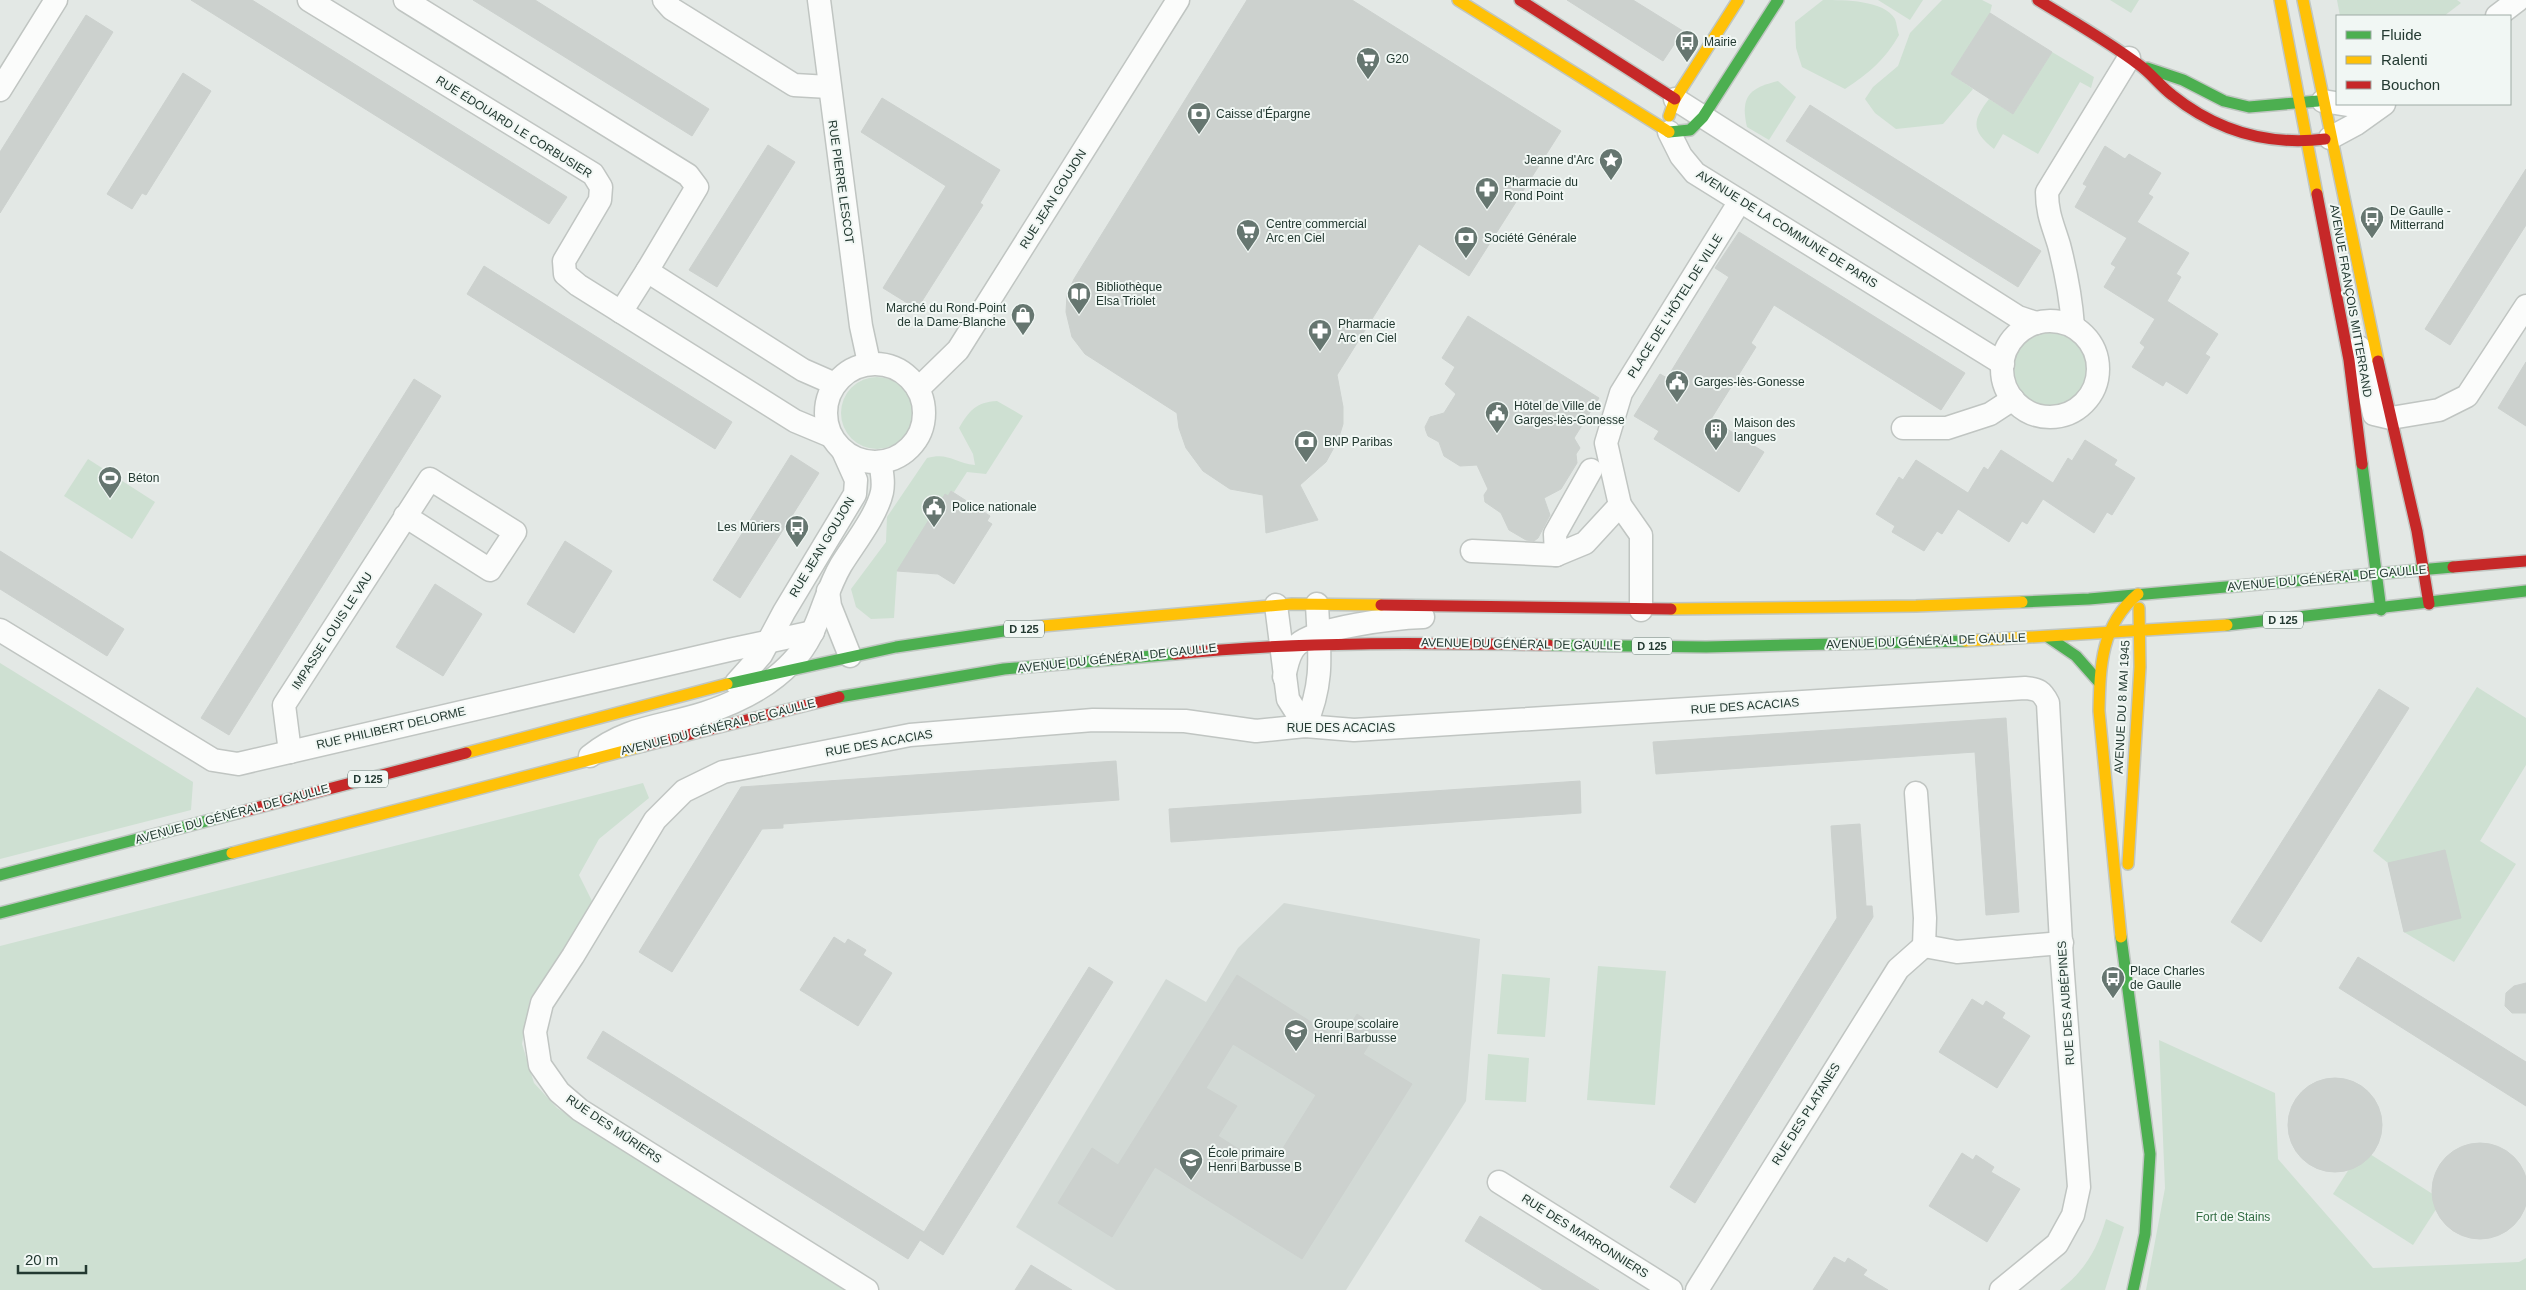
<svg xmlns="http://www.w3.org/2000/svg" width="2526" height="1290" viewBox="0 0 2526 1290" font-family="Helvetica,sans-serif">
	<rect width="100%" height="100%" fill="#e3e8e5"/>
	<path fill="#d2d9d5" d="M1284,903l196,36 -14,162 -120,189h-230l-100,-63 150,-248 40,23 32,-54z"/>
	<g fill="#cee0d2">
		<path d="M1823,0c22,0 61,0 72,19 2,5 2,11 4,16 -15,26 -30,38 -54,54l-43,-22 -6,-19 -1,-26z"/>
		<path d="M1878,0h45l-13,20z"/>
		<path d="M1942,0h40l10,5 -2,8 -39,61 22,15 -30,35 -47,5 -21,-16 -10,-14 8,-12 25,-21 12,-33z"/>
		<path d="M2110,0h29l-8,13z"/>
		<path d="M2337,0h120l4,3 -17,13h-104z"/>
		<path d="M2052,52l42,25 -3,11 -11,-6 -42,72 -35,-20 -9,15c-23,-18 -22,-28 -5,-50l24,15z"/>
		<path d="M1778,81l18,16 -27,43 -22,-13c-7,-30 2,-39 31,-46z"/>
		<circle cx="2050" cy="369" r="48"/>
		<circle cx="877" cy="413" r="36"/>
		<path d="M997,401l26,15 -37,58 -19,-2 -13,20 -3,-1 -44,70 -10,10 -3,47 -23,1 -15,-12 -5,-18 35,-47 1,-25 40,-59c22,-6 27,5 48,7l-2,-11 -14,-26c10,-17 17,-26 38,-27z"/>
		<path d="M88,459l67,43 -23,37 -68,-43z"/>
		<path d="M0,663l193,119 -2,28 -191,49z"/>
		<path d="M2477,687l49,31v47l-46,76 36,23 -62,98 -50,-30 -16,-69 -15,-12z"/>
		<path d="M643,783l6,15 -50,41 -20,36 15,30 -64,94 -8,45 12,39 23,25 288,182h-845v-344z"/>
		<path d="M1598,966l68,5 -11,134 -68,-5z"/>
		<path d="M1502,974l48,4 -5,59 -48,-3z"/>
		<path d="M2159,1040l116,53 3,66 95,109 146,-6 7,-4v32h-380l19,-102z"/>
		<path d="M1488,1054l41,4 -3,44 -41,-2z"/>
		<path d="M2362,1149l80,51 -29,45 -80,-51z"/>
		<path d="M2106,1219l18,8 -19,63h-45c25,-20 37,-40 46,-71z"/>
	</g>
	<g fill="#ccd1ce" stroke="#ccd1ce" fill-rule="evenodd">
		<path d="M191,0h61l315,197 -18,27z"/>
		<path d="M473,0h62l174,109 -17,27z"/>
		<path d="M1247,0h105l209,131 -92,145 -50,-32 -82,131 6,32v17l-5,16 -12,22 -26,23 18,35 -52,13 -3,-38 -33,-6 -27,-18 -17,-23 -7,-20 -2,-15 -92,-59 -13,-17 -6,-25 1,-17 7,-16z"/>
		<path d="M1567,0h66l50,31 -20,30z"/>
		<path d="M1990,13l62,39 -39,62 -62,-40z"/>
		<path d="M86,15l27,17 -113,181v-61z"/>
		<path d="M183,73l28,18 -65,104 -4,-2 -10,16 -25,-15z"/>
		<path d="M882,98l118,72 -20,33 3,2 -66,104 -34,-21 63,-102 -85,-54z"/>
		<path d="M1810,105l231,146 -23,36 -232,-146z"/>
		<path d="M768,145l27,17 -78,125 -28,-17z"/>
		<path d="M2105,146l20,13 4,-5 32,19 -13,21 5,3 -16,25 52,31 -13,21 5,3 -14,24 51,33 -13,20 5,3 -23,37 -21,-13 -3,5 -31,-19 13,-20 -5,-4 15,-24 -51,-32 12,-20 -5,-3 16,-26 -52,-31 12,-21 -4,-2z"/>
		<path d="M2526,169v56l-76,120 -25,-16z"/>
		<path d="M1739,232l226,141 -24,37 -167,-105 -23,38 5,4 -45,72 53,33 -25,40 -85,-53 5,-8 -25,-15 26,-42 7,4 62,-101 -14,-9z"/>
		<path d="M484,266l248,156 -17,27 -248,-155z"/>
		<path d="M1468,316l131,82 -25,40 6,10 -4,6 1,9 -16,26 -17,9 6,17 -12,23 -4,3 -8,-1 -17,-10 -8,-17 -16,-11 -1,-7 4,-6 -11,-24 -17,1 -16,-10 -5,-14 -11,-6 -2,-5 -1,-4 5,-10 14,-4 12,-19 -11,-10 10,-17 -13,-9z"/>
		<path d="M2526,362v64l-28,-18z"/>
		<path d="M414,379l27,17 -212,339 -28,-17z"/>
		<path d="M2085,440l32,20 -3,5 21,13 -23,37 -5,-3 -13,21 -51,-34 -16,25 -5,-3 -13,21 -51,-33 -16,25 -5,-3 -13,20 -32,-19 3,-6 -19,-12 23,-37 4,3 13,-20 52,33 16,-26 4,3 13,-20 52,33 15,-25 4,3z"/>
		<path d="M791,455l28,18 -79,125 -27,-18z"/>
		<path d="M951,491l39,25 -3,5 5,3 -38,60 -16,-10 -41,-3 48,-77 3,2z"/>
		<path d="M565,541l47,30 -38,62 -47,-29z"/>
		<path d="M0,551l124,78 -17,27 -107,-67z"/>
		<path d="M435,584l47,30 -39,62 -47,-29z"/>
		<path d="M2379,689l30,19 -148,234 -30,-20z"/>
		<path d="M2006,718l13,194 -33,3 -11,-163 -319,22 -3,-32z"/>
		<path d="M1116,761l3,39 -336,24v4l-21,1 -90,143 -33,-20 102,-165z"/>
		<path d="M1580,781l1,32 -410,29 -2,-33z"/>
		<path d="M1860,824l6,82h6l1,11 -178,286 -25,-16 167,-269 -6,-92z"/>
		<path d="M2445,850l16,68 -57,14 -16,-69z"/>
		<path d="M834,937l11,7 3,-5 18,11 -3,5 29,18 -34,53 -58,-36z"/>
		<path d="M2358,957l168,105v44l-187,-118z"/>
		<path d="M1089,967l24,15 -170,273 -23,-15 -12,19 -321,-201 16,-27 321,201z"/>
		<path d="M1237,975l104,66 16,-27 22,15 -16,25 49,30 -110,175 -147,-92 -43,70 -54,-34 34,-55 26,17zM1233,1044l83,51 -46,74 -52,-33 19,-30 -31,-18z"/>
		<path d="M2526,983v30h-14l-7,-7 1,-13 8,-7z"/>
		<path d="M1972,999l11,7 3,-5 19,12 -3,5 28,18 -33,52 -58,-36z"/>
		<circle cx="2335" cy="1125" r="47"/>
		<circle cx="2480" cy="1191" r="48"/>
		<path d="M1962,1153l11,7 3,-5 18,12 -3,5 29,17 -33,53 -58,-36z"/>
		<path d="M1480,1216l29,18 90,56h-56l-78,-49z"/>
		<path d="M1834,1257l11,6 3,-5 19,12 -4,5 25,15h-75z"/>
		<path d="M1031,1265l41,25h-57z"/>
	</g>
	<g fill="none" stroke-linecap="round" stroke-linejoin="round">
		<g stroke="#c0c5c2" stroke-width="25">
			<g id="street">
				<path d="M309,0l284,174 8,13 -1,13 -36,61 1,13 13,11 217,136 36,15"/>
				<path d="M405,0l283,175 9,12 -50,84 156,99 32,14"/>
				<path d="M664,0l8,9 122,76 35,2"/>
				<path d="M819,0l42,326 8,37"/>
				<path d="M2497,16l21,-16"/>
				<path d="M0,90l56,-90"/>
				<path d="M1675,99l343,218 18,6"/>
				<path d="M2323,101l37,6 22,-3"/>
				<path d="M1669,132l12,24 14,17 308,191"/>
				<path d="M2330,138l26,-14 28,-20"/>
				<path d="M621,312l26,-41"/>
				<circle cx="2050" cy="369" r="48"/>
				<path d="M2073,326c-2,-27 -7,-54 -14,-81 -6,-20 -12,-31 -12,-53l82,-134"/>
				<path d="M2359,347l15,67 17,4 48,-8 28,-14 59,-90"/>
				<circle cx="875" cy="413" r="49"/>
				<path d="M918,389l40,-39 220,-350"/>
				<path d="M1903,428h44l43,-14 23,-15"/>
				<path d="M1620,505l21,30v75"/>
				<path d="M1472,551l84,4 29,-12 35,-38 -14,-62 15,-50 119,-192"/>
				<path d="M1556,555l-1,-21 36,-64"/>
				<path d="M828,591l2,15 20,50"/>
				<path d="M1276,605l12,94 17,27"/>
				<path d="M0,630l213,130 25,4 491,-114 84,-18"/>
				<path d="M1284,677c3,-11 4,-24 13,-32 20,-18 98,-27 126,-28"/>
				<path d="M736,683l25,-28 23,-43 71,-118 1,-14 -13,-29"/>
				<path d="M1305,726c20,-45 14,-76 12,-122"/>
				<path d="M290,752l-6,-47 146,-226 85,53 -25,38 -85,-54"/>
				<path d="M590,756c37,-30 72,-29 115,-43 33,-11 64,-26 87,-51 28,-29 30,-65 49,-97 13,-21 36,-50 41,-73 2,-10 0,-20 -2,-30"/>
				<path d="M1916,793l9,125 -1,28"/>
				<path d="M1924,946l33,6 105,-9"/>
				<path d="M1499,1182l172,108"/>
				<path d="M867,1290l-287,-180 -21,-18 -19,-27 -5,-33 7,-29 31,-47 82,-136 29,-29 39,-19 187,-37 183,-15 92,1 71,10 49,-5 49,4 671,-42c13,1 17,3 23,15l14,258 17,226 -6,28 -16,29 -56,46"/>
				<path d="M1697,1290l201,-321 26,-23"/>
			</g>
		</g>
		<g stroke="#c0c6c2" stroke-width="14">
			<g id="fast">
				<path d="M2147,68l36,12 41,21 25,6 69,-6"/>
				<path d="M1669,132l21,-2 13,-13 75,-117"/>
				<path d="M2362,464l19,146"/>
				<path d="M2022,602l67,-3 364,-32"/>
				<path d="M2227,625l299,-34"/>
				<path d="M2048,637l28,19 23,26"/>
				<path d="M1549,645l157,2 259,-6"/>
				<path d="M727,684l169,-37 135,-20"/>
				<path d="M839,697l165,-28 171,-15"/>
				<path d="M0,875l237,-62"/>
				<path d="M0,913l232,-60"/>
				<path d="M2121,937l29,217 -5,80 -12,56"/>
			</g>
		</g>
		<g stroke="#c0c6c2" stroke-width="14">
			<g id="slow">
				<path d="M1458,0l211,132"/>
				<path d="M2280,0l37,194"/>
				<path d="M2303,0l75,361"/>
				<path d="M1669,116l6,-17 63,-99"/>
				<path d="M1671,609l245,-3 106,-4"/>
				<path d="M1031,627l261,-23 89,1"/>
				<path d="M1965,641l262,-16"/>
				<path d="M466,753l261,-69"/>
				<path d="M232,853l411,-107"/>
				<path d="M2128,864l12,-197 -1,-59"/>
				<path d="M2121,937l-22,-226c1,-46 2,-86 39,-117"/>
			</g>
		</g>
		<g stroke="#c0c6c2" stroke-width="14">
			<g id="jam">
				<path d="M1520,0l155,99"/>
				<path d="M2038,0c34,21 68,40 100,64 13,9 22,22 34,31 45,36 96,51 153,44"/>
				<path d="M2317,194l32,166 13,104"/>
				<path d="M2378,361l39,170 12,73"/>
				<path d="M2453,567l73,-6"/>
				<path d="M1381,605l290,4"/>
				<path d="M1175,654c124,-13 248,-11 374,-9"/>
				<path d="M643,746l196,-49"/>
				<path d="M237,813l229,-60"/>
			</g>
		</g>
		<use href="#street" stroke="#fbfcfb" stroke-width="22"/>
		<use href="#fast" stroke="#4caf50" stroke-width="11"/>
		<use href="#slow" stroke="#ffc107" stroke-width="11"/>
		<use href="#jam" stroke="#c62828" stroke-width="11"/>
	</g>
	<defs>
		<g id="bus-pin" transform="scale(1.25)"><path d="M0 17L-7.5 6A9.5 9.5 0 1 1 7.5 6Z" fill="#667670" stroke="#f1f7f4"/><path d="M-5-6H5V4H4V6H2V4H-2V6H-4V4H-5ZM-3.5-4V0h7V-4ZM-3.5 1.2v1.5H-2V1.2ZM2 1.2v1.5H3.5V1.2Z" fill="#fff"/></g>
		<g id="supermarket-pin" transform="scale(1.25)"><path d="M0 17L-7.5 6A9.5 9.5 0 1 1 7.5 6Z" fill="#667670" stroke="#f1f7f4"/><path d="M-6-5.5h2.5l.6 2H6L4.5 2H-2.5L-4.4-4H-6ZM-1.5 3.2a1.3 1.3 0 1 0 .1 0ZM3 3.2a1.3 1.3 0 1 0 .1 0Z" fill="#fff"/></g>
		<g id="bank-pin" transform="scale(1.25)"><path d="M0 17L-7.5 6A9.5 9.5 0 1 1 7.5 6Z" fill="#667670" stroke="#f1f7f4"/><path d="M-6-4H6V4H-6ZM0-2.3a2.3 2.3 0 1 0 0 4.6a2.3 2.3 0 1 0 0-4.6Z" fill="#fff"/></g>
		<g id="sight-pin" transform="scale(1.25)"><path d="M0 17L-7.5 6A9.5 9.5 0 1 1 7.5 6Z" fill="#667670" stroke="#f1f7f4"/><path d="M0-6L1.8-2.2L6-1.7L2.9 1.2L3.7 5.4L0 3.3L-3.7 5.4L-2.9 1.2L-6-1.7L-1.8-2.2Z" fill="#fff"/></g>
		<g id="pharmacy-pin" transform="scale(1.25)"><path d="M0 17L-7.5 6A9.5 9.5 0 1 1 7.5 6Z" fill="#667670" stroke="#f1f7f4"/><path d="M-2-6h4v4h4v4h-4v4h-4v-4h-4v-4h4Z" fill="#fff"/></g>
		<g id="library-pin" transform="scale(1.25)"><path d="M0 17L-7.5 6A9.5 9.5 0 1 1 7.5 6Z" fill="#667670" stroke="#f1f7f4"/><path d="M-6-4Q-3-5.5-.7-3.5V5Q-3 3-6 4ZM6-4Q3-5.5 .7-3.5V5Q3 3 6 4Z" fill="#fff"/></g>
		<g id="shop-pin" transform="scale(1.25)"><path d="M0 17L-7.5 6A9.5 9.5 0 1 1 7.5 6Z" fill="#667670" stroke="#f1f7f4"/><path d="M-5-2.5h2.3a2.7 3.5 0 0 1 5.4 0H5L5.5 6h-11ZM-1.5-2.5h3a1.5 2.3 0 0 0-3 0Z" fill="#fff"/></g>
		<g id="civic-pin" transform="scale(1.25)"><path d="M0 17L-7.5 6A9.5 9.5 0 1 1 7.5 6Z" fill="#667670" stroke="#f1f7f4"/><path d="M-.6-6.5H3V-4.5H.6V-3L4-1V1h2V6H-6V1h2V-1L-.6-3ZM-1.2 2.5V6h2.4V2.5Z" fill="#fff"/></g>
		<g id="building-pin" transform="scale(1.25)"><path d="M0 17L-7.5 6A9.5 9.5 0 1 1 7.5 6Z" fill="#667670" stroke="#f1f7f4"/><path d="M-4-6H4V6H1V3H-1V6H-4ZM-2.5-4.3h1.7v1.8h-1.7ZM.8-4.3h1.7v1.8H.8ZM-2.5-1h1.7V.8h-1.7ZM.8-1h1.7V.8H.8Z" fill="#fff"/></g>
		<g id="stadium-pin" transform="scale(1.25)"><path d="M0 17L-7.5 6A9.5 9.5 0 1 1 7.5 6Z" fill="#667670" stroke="#f1f7f4"/><path d="M0-5a6.5 5 0 1 0 0 10a6.5 5 0 1 0 0-10ZM-3.5-1.8h7v3.6h-7Z" fill="#fff"/></g>
		<g id="school-pin" transform="scale(1.25)"><path d="M0 17L-7.5 6A9.5 9.5 0 1 1 7.5 6Z" fill="#667670" stroke="#f1f7f4"/><path d="M0-5L7-2L0 1L-7-2ZM-4 1L0 2.5L4 1V4Q0 6-4 4Z" fill="#fff"/></g>
	</defs>
	<g fill-rule="evenodd">
		<use href="#bus-pin" x="1687" y="42"/>
		<use href="#supermarket-pin" x="1368" y="59"/>
		<use href="#bank-pin" x="1199" y="114"/>
		<use href="#sight-pin" x="1611" y="160"/>
		<use href="#pharmacy-pin" x="1487" y="189"/>
		<use href="#bus-pin" x="2372" y="218"/>
		<use href="#supermarket-pin" x="1248" y="231"/>
		<use href="#bank-pin" x="1466" y="238"/>
		<use href="#library-pin" x="1079" y="294"/>
		<use href="#shop-pin" x="1023" y="315"/>
		<use href="#pharmacy-pin" x="1320" y="331"/>
		<use href="#civic-pin" x="1677" y="382"/>
		<use href="#civic-pin" x="1497" y="413"/>
		<use href="#building-pin" x="1716" y="430"/>
		<use href="#bank-pin" x="1306" y="442"/>
		<use href="#stadium-pin" x="110" y="478"/>
		<use href="#civic-pin" x="934" y="507"/>
		<use href="#bus-pin" x="797" y="527"/>
		<use href="#bus-pin" x="2113" y="978"/>
		<use href="#school-pin" x="1296" y="1031"/>
		<use href="#school-pin" x="1191" y="1160"/>
	</g>
	<g text-anchor="middle" stroke-width="4" stroke-linejoin="round" paint-order="stroke">
		<g fill="#f1f7f4" stroke="#61726c" stroke-width="1">
			<rect x="2263" y="611.5" width="40" height="17" rx="4"/>
			<rect x="1004" y="620.5" width="40" height="17" rx="4"/>
			<rect x="1632" y="637.5" width="40" height="17" rx="4"/>
			<rect x="348" y="770.5" width="40" height="17" rx="4"/>
		</g>
		<g font-size="11" font-weight="bold" fill="#233931">
			<text x="2283" y="624">D 125</text>
			<text x="1024" y="633">D 125</text>
			<text x="1652" y="650">D 125</text>
			<text x="368" y="783">D 125</text>
		</g>
		<g font-size="12" fill="#233931" stroke="#f1f7f4" text-anchor="start">
			<text x="1704" y="46">Mairie</text>
			<text x="1386" y="63">G20</text>
			<text x="1216" y="118">Caisse d'Épargne</text>
			<text x="1594" y="164" text-anchor="end">Jeanne d'Arc</text>
			<text x="1504" y="186">Pharmacie du<tspan x="1504" dy="14">Rond Point</tspan></text>
			<text x="2390" y="215">De Gaulle -<tspan x="2390" dy="14">Mitterrand</tspan></text>
			<text x="1266" y="228">Centre commercial<tspan x="1266" dy="14">Arc en Ciel</tspan></text>
			<text x="1484" y="242">Société Générale</text>
			<text x="1096" y="291">Bibliothèque<tspan x="1096" dy="14">Elsa Triolet</tspan></text>
			<text x="1006" y="312" text-anchor="end">Marché du Rond-Point<tspan x="1006" dy="14">de la Dame-Blanche</tspan></text>
			<text x="1338" y="328">Pharmacie<tspan x="1338" dy="14">Arc en Ciel</tspan></text>
			<text x="1694" y="386">Garges-lès-Gonesse</text>
			<text x="1514" y="410">Hôtel de Ville de<tspan x="1514" dy="14">Garges-lès-Gonesse</tspan></text>
			<text x="1734" y="427">Maison des<tspan x="1734" dy="14">langues</tspan></text>
			<text x="1324" y="446">BNP Paribas</text>
			<text x="128" y="482">Béton</text>
			<text x="952" y="511">Police nationale</text>
			<text x="780" y="531" text-anchor="end">Les Mûriers</text>
			<text x="2130" y="975">Place Charles<tspan x="2130" dy="14">de Gaulle</tspan></text>
			<text x="1314" y="1028">Groupe scolaire<tspan x="1314" dy="14">Henri Barbusse</tspan></text>
			<text x="1208" y="1157">École primaire<tspan x="1208" dy="14">Henri Barbusse B</tspan></text>
		</g>
		<g font-size="12" fill="#233931" stroke="#f1f7f4">
			<text transform="translate(514 127) rotate(32)" y="4">RUE ÉDOUARD LE CORBUSIER</text>
			<text transform="translate(841 182) rotate(82)" y="4">RUE PIERRE LESCOT</text>
			<text transform="translate(1053 199) rotate(-58)" y="4">RUE JEAN GOUJON</text>
			<text transform="translate(1787 229) rotate(32)" y="4">AVENUE DE LA COMMUNE DE PARIS</text>
			<text transform="translate(2351 301) rotate(80)" y="4">AVENUE FRANÇOIS MITTERRAND</text>
			<text transform="translate(1675 306) rotate(-58)" y="4">PLACE DE L'HÔTEL DE VILLE</text>
			<text transform="translate(822 547) rotate(-59)" y="4">RUE JEAN GOUJON</text>
			<text transform="translate(2327 578) rotate(-5)" y="4">AVENUE DU GÉNÉRAL DE GAULLE</text>
			<text transform="translate(332 631) rotate(-57)" y="4">IMPASSE LOUIS LE VAU</text>
			<text transform="translate(1926 641) rotate(-2)" y="4">AVENUE DU GÉNÉRAL DE GAULLE</text>
			<text transform="translate(1521 644) rotate(1)" y="4">AVENUE DU GÉNÉRAL DE GAULLE</text>
			<text transform="translate(1117 658) rotate(-6)" y="4">AVENUE DU GÉNÉRAL DE GAULLE</text>
			<text transform="translate(1745 706) rotate(-4)" y="4">RUE DES ACACIAS</text>
			<text transform="translate(2122 707) rotate(-87)" y="4">AVENUE DU 8 MAI 1945</text>
			<text transform="translate(718 727) rotate(-14)" y="4">AVENUE DU GÉNÉRAL DE GAULLE</text>
			<text transform="translate(391 728) rotate(-13)" y="4">RUE PHILIBERT DELORME</text>
			<text x="1341" y="732">RUE DES ACACIAS</text>
			<text transform="translate(879 743) rotate(-10)" y="4">RUE DES ACACIAS</text>
			<text transform="translate(232 814) rotate(-15)" y="4">AVENUE DU GÉNÉRAL DE GAULLE</text>
			<text transform="translate(2066 1003) rotate(-94)" y="4">RUE DES AUBÉPINES</text>
			<text transform="translate(1806 1114) rotate(-58)" y="4">RUE DES PLATANES</text>
			<text transform="translate(614 1129) rotate(34)" y="4">RUE DES MÛRIERS</text>
			<text transform="translate(1585 1236) rotate(32)" y="4">RUE DES MARRONNIERS</text>
		</g>
		<g font-size="12" fill="#326c43" stroke="#f1f7f4">
			<text x="2233" y="1221">Fort de Stains</text>
		</g>
	</g>
	<rect x="2336" y="15" width="175" height="90" fill="#f1f7f4" stroke="#9faba6"/>
	<rect x="2346" y="31" width="25" height="8" fill="#4caf50" stroke="#9faba6"/>
	<text x="2381" y="40" font-size="15" fill="#233931">Fluide</text>
	<rect x="2346" y="56" width="25" height="8" fill="#ffc107" stroke="#9faba6"/>
	<text x="2381" y="65" font-size="15" fill="#233931">Ralenti</text>
	<rect x="2346" y="81" width="25" height="8" fill="#c62828" stroke="#9faba6"/>
	<text x="2381" y="90" font-size="15" fill="#233931">Bouchon</text>
	<path d="M18 1265v8h68v-8" fill="none" stroke="#233931" stroke-width="2.5"/>
	<text x="25" y="1265" font-size="15" fill="#233931" stroke="#f1f7f4" stroke-width="4" paint-order="stroke">20 m</text>
</svg>
